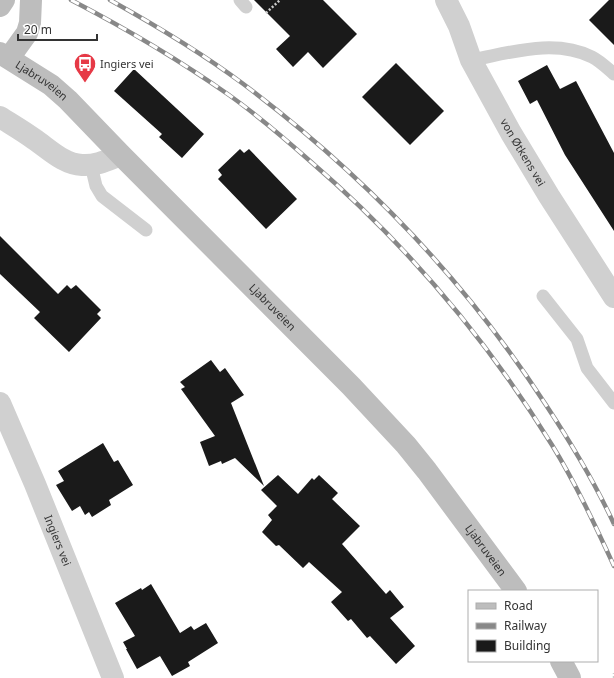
<svg xmlns="http://www.w3.org/2000/svg" width="614" height="678" viewBox="0 0 614 678" font-family="'Noto Sans',sans-serif">
	<rect width="100%" height="100%" fill="#fff"/>
	<g fill="#1a1a1a">
		<path d="M254,0h69l34,34 -34,34 -15,-16 -15,15 -17,-18 14,-13z"/>
		<path d="M609,0h5v45l-25,-25z"/>
		<path d="M396,63l48,48 -34,34 -48,-48z"/>
		<path d="M547,65l13,24 16,-8 38,72v78l-49,-76 -28,-55 -7,4 -12,-23z"/>
		<path d="M134,69l70,65 -22,24 -23,-21 3,-3 -48,-43z"/>
		<path d="M240,149l4,4 5,-4 48,50 -31,30 -48,-50 4,-4 -4,-5z"/>
		<path d="M0,236l58,58 9,-9 4,4 5,-4 25,25 -4,4 4,4 -32,34 -35,-34 6,-6 -40,-38z"/>
		<path d="M211,360l9,12 5,-4 19,27 -13,8 33,83 -29,-28 -13,6 -1,-3 -12,5 -9,-24 15,-6 -34,-47 4,-2 -5,-5z"/>
		<path d="M103,443l11,19 4,-2 15,25 -24,15 2,5 -19,12 -3,-5 -4,3 -5,-9 -8,5 -16,-26 8,-4 -6,-10z"/>
		<path d="M278,475l20,19 14,-16 2,2 5,-5 19,18 -6,6 28,27 -18,18 44,50 4,-4 14,17 -14,11 25,28 -19,18 -26,-28 -3,2 -16,-19 -3,2 -17,-19 11,-10 -33,-30 -6,6 -24,-23 -3,1 -14,-14 10,-12 -4,-5 9,-9 -16,-16z"/>
		<path d="M151,584l29,49 11,-7 3,4 12,-7 12,20 -30,19 2,4 -18,10 -12,-20 -23,13 -11,-20h1l-4,-7 12,-6 -20,-33 26,-15 1,2z"/>
	</g>
	<g fill="none" stroke-linecap="round" stroke-linejoin="round">
		<g stroke="#cdcdcd" stroke-width="2.5" stroke-dasharray="2 2" stroke-linecap="butt">
			<path d="M266,13l14,-13"/>
			<path d="M614,678v-5"/>
		</g>
		<g stroke="#d0d0d0" stroke-width="13">
			<path d="M240,0l6,7"/>
			<path d="M471,60c39,-7 83,-22 121,-3 8,4 15,11 22,17"/>
			<path d="M91,165l5,21 6,10 44,34"/>
			<path d="M543,296l34,43 10,29 27,35"/>
		</g>
		<g stroke="#d0d0d0" stroke-width="22">
			<path id="s1" d="M446,0l13,26 12,34 40,73 38,63 65,101"/>
			<path d="M0,117c11,7 23,14 34,22 15,10 29,25 48,26 14,1 26,-5 39,-10"/>
			<path id="s2" d="M0,403l35,81 78,194"/>
		</g>
		<g stroke="#bdbdbd" stroke-width="22">
			<path d="M0,6l4,-6"/>
			<path id="s3" d="M0,53l51,32 17,15 53,55 230,231 55,59 21,26 89,120"/>
			<path d="M9,58l18,-25 3,-10 1,-23"/>
			<path d="M561,661l9,17"/>
		</g>
		<g stroke="#888" stroke-width="4.5">
			<g id="rail">
				<path d="M71,0c54,28 108,60 158,95 28,20 55,43 81,66 95,82 176,177 242,284 24,39 43,80 62,121"/>
				<path d="M110,0c45,25 90,52 132,83 119,89 223,197 304,322 25,38 49,78 68,119"/>
			</g>
		</g>
		<use href="#rail" stroke="#fff" stroke-width="3" stroke-dasharray="9" stroke-linecap="butt"/>
	</g>
	<defs>
		<g id="bus-pin" transform="scale(1.15)"><path d="M0 17L-7.5 6A9.5 9.5 0 1 1 7.5 6Z" fill="#e63946" stroke="#fff"/><path d="M-5-6H5V4H4V6H2V4H-2V6H-4V4H-5ZM-3.5-4V0h7V-4ZM-3.5 1.2v1.5H-2V1.2ZM2 1.2v1.5H3.5V1.2Z" fill="#fff"/></g>
	</defs>
	<g fill-rule="evenodd">
		<use href="#bus-pin" x="85" y="64"/>
	</g>
	<g text-anchor="middle" stroke-width="4" stroke-linejoin="round" paint-order="stroke">
		<g font-size="11" fill="#333" stroke="#fff" text-anchor="start">
			<text x="100" y="68">Ingiers vei</text>
		</g>
		<g font-size="11" fill="#333" stroke="#fff">
			<text dy="4" stroke="none"><textPath href="#s3" startOffset="50">Ljabruveien</textPath></text>
			<text dy="4" stroke="none"><textPath href="#s1" startOffset="171">von Øtkens vei</textPath></text>
			<text dy="4" stroke="none"><textPath href="#s3" startOffset="374">Ljabruveien</textPath></text>
			<text dy="4" stroke="none"><textPath href="#s2" startOffset="149">Ingiers vei</textPath></text>
			<text dy="4" stroke="none"><textPath href="#s3" startOffset="698">Ljabruveien</textPath></text>
		</g>
	</g>
	<rect x="468" y="590" width="130" height="72" fill="#ffffff" stroke="#adadad"/>
	<rect x="476" y="603" width="20" height="6" fill="#bdbdbd" stroke="#adadad"/>
	<text x="504" y="610" font-size="12" fill="#333333">Road</text>
	<rect x="476" y="623" width="20" height="6" fill="#888888" stroke="#adadad"/>
	<text x="504" y="630" font-size="12" fill="#333333">Railway</text>
	<rect x="476" y="640" width="20" height="12" fill="#1a1a1a" stroke="#adadad"/>
	<text x="504" y="650" font-size="12" fill="#333333">Building</text>
	<path d="M18 34v6h79v-6" fill="none" stroke="#333333" stroke-width="2"/>
	<text x="24" y="34" font-size="12" fill="#333333" stroke="#ffffff" stroke-width="3" paint-order="stroke">20 m</text>
</svg>
